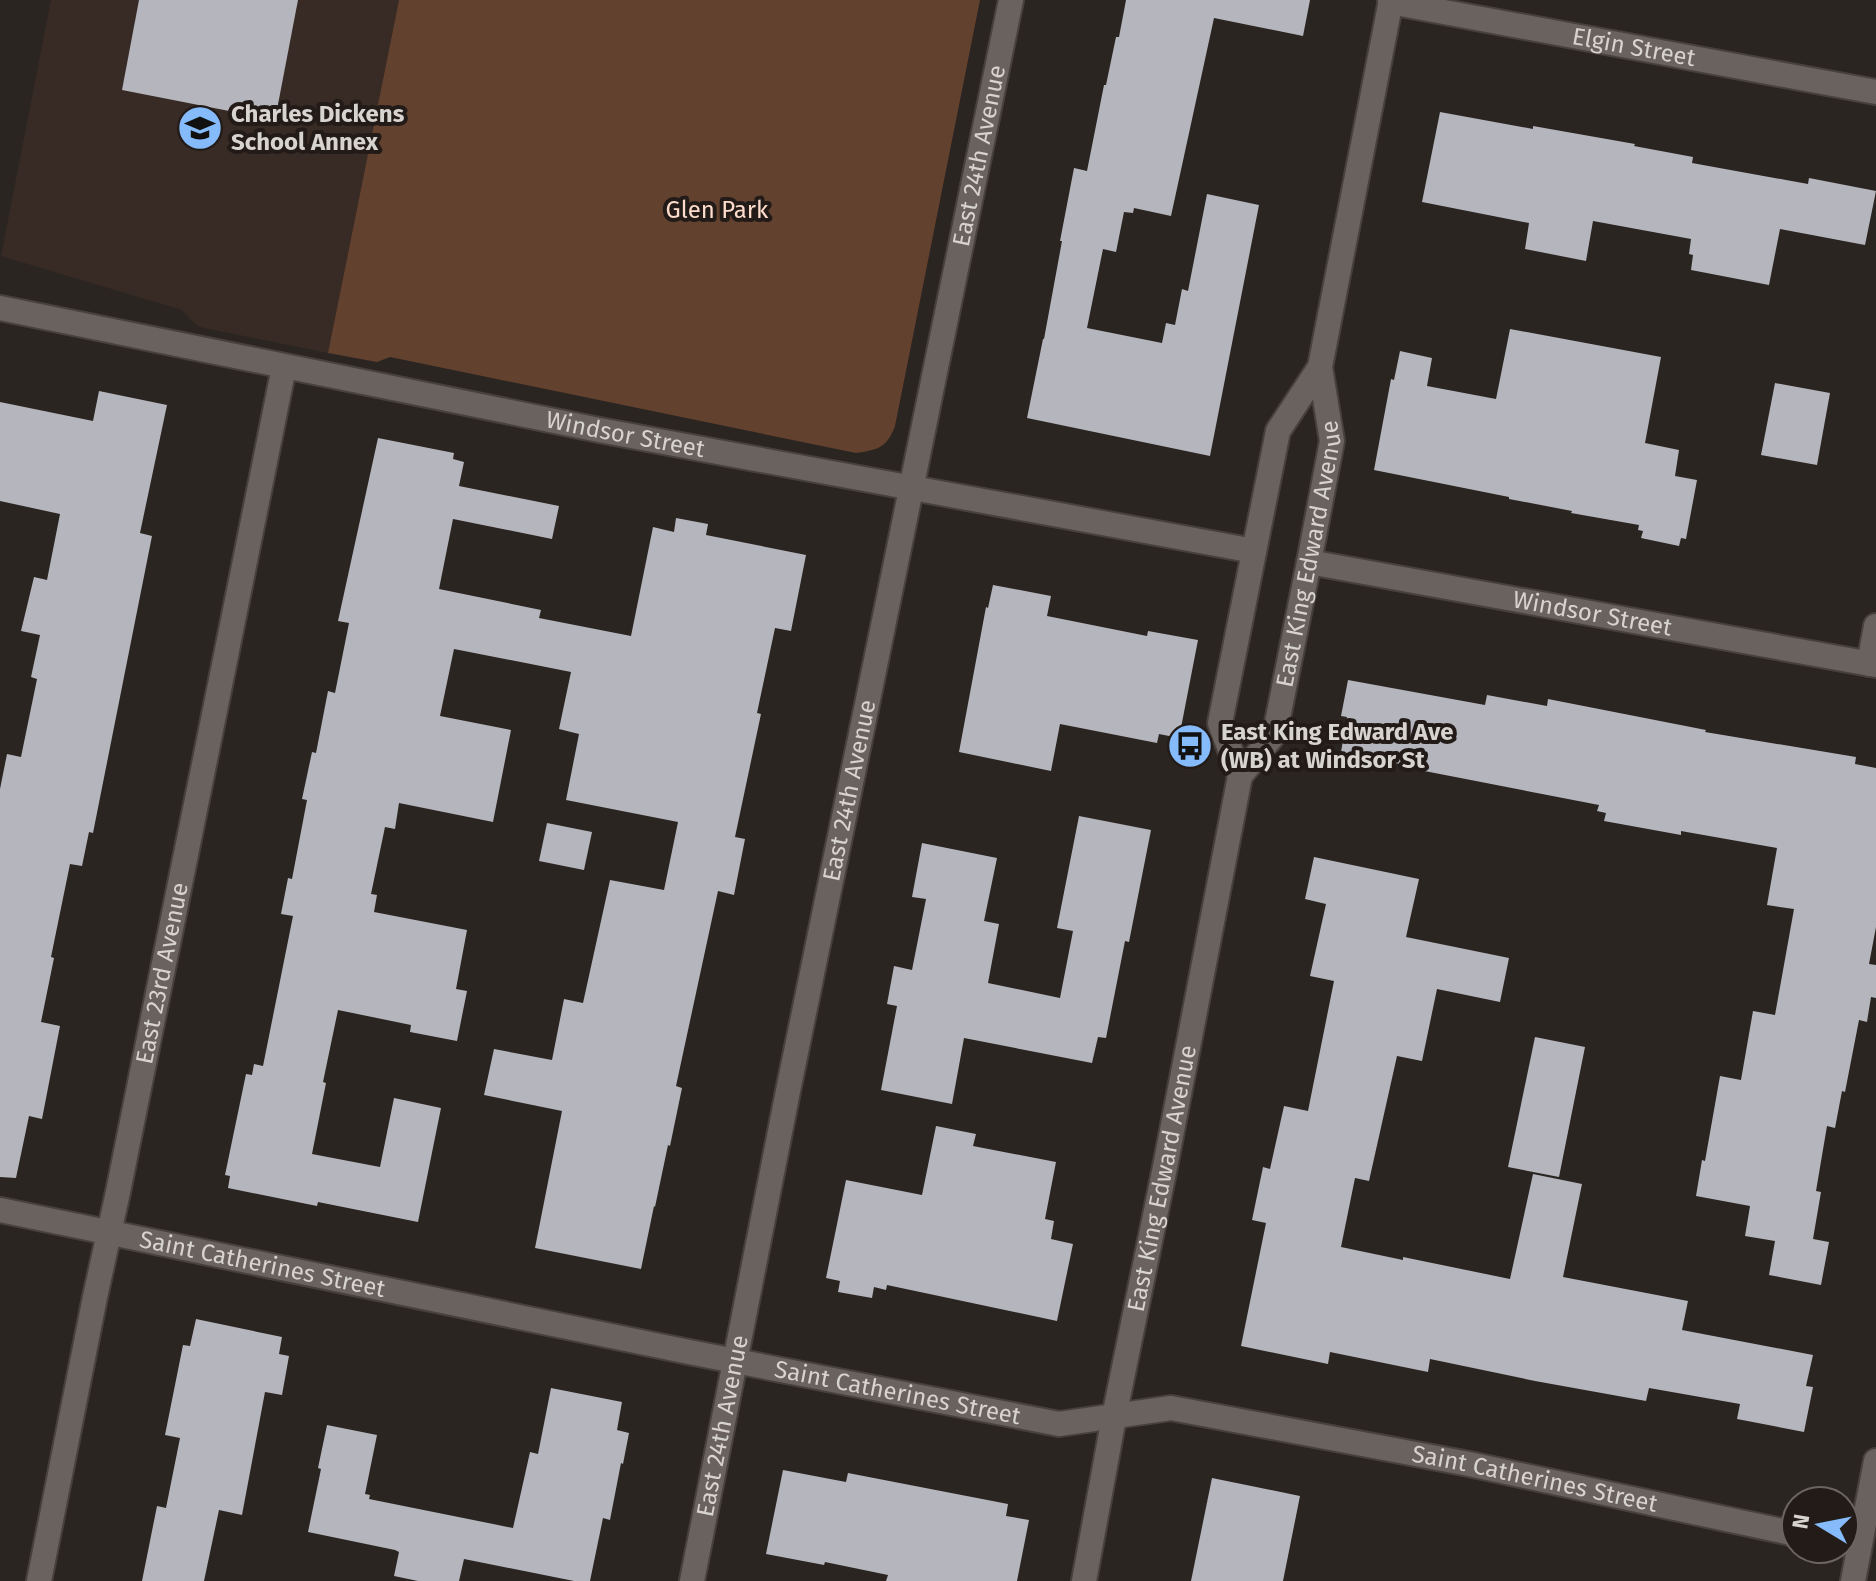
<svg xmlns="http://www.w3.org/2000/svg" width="1876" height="1581" viewBox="0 0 1876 1581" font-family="'Fira Sans',sans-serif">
	<rect width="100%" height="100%" fill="#2b2521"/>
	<path fill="#382b25" d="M51,0h348l-71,353 -128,-26 -5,-3 -13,-14 -181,-54z"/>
	<path fill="#63412f" d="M399,0h581l-85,426c-8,22 -18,24 -39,27l-466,-96 -13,5 -49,-9z"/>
	<g fill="#b5b5bd">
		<path d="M139,0h159l-23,120 -153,-30z"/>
		<path d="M1126,0h184l-7,36 -89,-18 -43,198 -37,-8 -1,5 -9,-1 -8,40 -13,-3 -16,79 75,15 4,-20 9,2 7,-36 6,2 19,-97 52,11 -49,251 -183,-38 16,-79h1l18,-98h-2l14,-73 13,3 17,-86h2l10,-48h3z"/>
		<path d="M1440,112l93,17v-3l102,18 -1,2 59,11 -1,6 116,21 1,-6 67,13 -11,54 -85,-16 -11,56 -78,-15 2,-15 -4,-1 2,-15 -98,-18 -7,40 -61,-12 4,-26 -107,-21z"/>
		<path d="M1510,329l151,28 -16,86 34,7 -4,26 22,4 -11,59 -5,-1 -2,8 -38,-8 2,-7 -5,-1 1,-5 -68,-12 1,-2 -63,-12v-2l-135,-27 17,-91 3,1 6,-29 32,7 -5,28 69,13z"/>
		<path d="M1775,383l55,10 -13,72 -56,-10z"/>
		<path d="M99,391l68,14 -27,128 12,3 -59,297 -4,-1 -7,34 -12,-2 -19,93 3,1 -13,64 19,4 -18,93 -13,-3 -13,62 -16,-1v-388l7,-35 14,3 16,-78 -6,-2 9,-42 -19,-4 13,-54 13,3 13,-66 -60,-13v-99l93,19z"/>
		<path d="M378,438l76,15 -1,6 11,3 -5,24 100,20 -7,33 -99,-20 -14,70 102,21 -2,8 92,18 22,-109 21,5 2,-14 32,6 -2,11 100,20 -15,76 -16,-3 -18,85 4,1 -26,123 10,2 -11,56 -16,-4 -42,195 6,2 -12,58 -2,-1 -13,62 -1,-1 -13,63 -106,-21 27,-137 -78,-16 10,-46 58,11 12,-61 19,4 27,-123 54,10 14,-68 -112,-22 13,-66 -20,-5 12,-57 -117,-23 -14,67 71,14 -18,92 -94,-19 -4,26 -10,-2 -14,67 6,1 -3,17 93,18 -11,59 11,2 -10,50 -47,-9 1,-7 -73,-15 -15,72 3,1 -14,71 68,13 14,-69 47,10 -23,114 -100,-20 -1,4 -89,-18 2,-12 -5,-1 21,-101 6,1 2,-11 9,2 30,-150 -12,-2 7,-36 4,1 15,-79 -5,-1 10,-47 4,1 12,-62 7,2 14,-70 -11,-2z"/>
		<path d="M993,585l58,11 -4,20 100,20 1,-5 50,9 -19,98 -20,-4 -2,9 -97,-19 -9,47 -92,-19 27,-145 2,1z"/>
		<path d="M1348,680l137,25 2,-10 60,11 1,-7 158,31 -1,2 151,25 -1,7 21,4v159l-7,37 7,1v33l-5,-1 -4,25 -8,-2 -14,72 -3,-1 -7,37 -8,-2 -11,65 5,1 -8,47 16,3 -8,43 -52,-10 6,-34 -30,-5 5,-30 -54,-10 6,-36 3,1 15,-85 21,4 12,-69 22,4 19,-106 -27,-4 10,-57 -96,-17v4l-77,-14 2,-8 -9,-2 2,-6 -190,-37 1,-2 -69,-14 6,-35 -6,-1z"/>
		<path d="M1079,816l72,14 -22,112 -4,-1 -19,97 -8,-1 -6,26 -128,-25 -12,66 -71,-14 16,-84 -10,-2 7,-38 18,4 14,-71 -14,-2 10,-54 75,15 -13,63 15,3 -11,59 72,15 13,-67 -16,-3z"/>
		<path d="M547,823l45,9 -8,38 -45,-9z"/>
		<path d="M1314,857l105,22 -13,58 103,21 -9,44 -63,-13 -15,72 -25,-5 -28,125 -14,-3 -14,69 62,13v-3l107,22 23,-105 49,10 -19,93 125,24 -6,29 131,25 -7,31 7,1 -9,45 -67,-13 3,-15 -91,-16 -3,13 -111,-20 -105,-22 -2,13 -98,-20 -2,12 -87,-18 25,-123 -14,-3 11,-53 7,2 14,-63 24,5 26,-130 -24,-5 16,-72 -21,-5z"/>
		<path d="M1535,1037l50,10 -26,130 -51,-10z"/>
		<path d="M936,1126l40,8 -3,12 83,16 -11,57 9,2 -3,18 22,5 -16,77 -170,-36 -1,5 -12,-3 -2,11 -34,-6 2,-11 -14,-3 20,-98 76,15z"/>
		<path d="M196,1319l86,18 -3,17 10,2 -7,39 -17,-3 -23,123 -23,-5 -15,71h-62l15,-75 9,2 14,-70 -15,-3 18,-90 7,1z"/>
		<path d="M551,1388l71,14 -5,28 12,3 -6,31 -2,-1 -11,57 -7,-2 -13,63h-16l-110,-22 -5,22h-41l-24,-5 5,-24 -4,-2 -87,-18 13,-63 -3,-1 9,-43 50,10 -12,59 5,1 -1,4 144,29 17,-76 8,2z"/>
		<path d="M783,1470l63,12 2,-9 160,31 -2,12 23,4 -12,61h-131l2,-6 -63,-13 -1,3 -58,-11z"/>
		<path d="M1212,1478l88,18 -17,85h-92z"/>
	</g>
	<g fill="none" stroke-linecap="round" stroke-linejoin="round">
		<g stroke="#47413e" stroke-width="28">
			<g id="street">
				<path id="s1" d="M1390,2l486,90"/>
				<path id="s2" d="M0,308l599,122 655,121"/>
				<path id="s3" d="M1309,562l567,103"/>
				<path d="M1869,664l7,-38"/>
				<path id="s4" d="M0,1210l689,142 370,72 112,-16 16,3 282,53 327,70"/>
				<path id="s5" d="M39,1581l56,-284 23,-105 166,-825"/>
				<path id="s6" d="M692,1581l96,-490 223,-1091"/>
				<path d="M1853,1581l23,-120"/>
			</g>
		</g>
		<g stroke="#47413e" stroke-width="28">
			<g id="secondary">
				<path d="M1240,776l-20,-53 58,-292 42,-64"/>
				<path id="s7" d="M1084,1581l30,-164 51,-250 75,-391 35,-43 34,-171 23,-121 -12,-74 71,-367"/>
			</g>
		</g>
		<use href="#street" stroke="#6a625f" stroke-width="24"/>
		<use href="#secondary" stroke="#6a625f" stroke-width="24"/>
	</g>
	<defs>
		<g id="school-disc" transform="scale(2.3)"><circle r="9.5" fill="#86bbfb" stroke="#221b18"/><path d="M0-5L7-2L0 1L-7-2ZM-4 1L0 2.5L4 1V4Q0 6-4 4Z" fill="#111"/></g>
		<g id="bus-disc" transform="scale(2.3)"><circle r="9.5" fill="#86bbfb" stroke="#221b18"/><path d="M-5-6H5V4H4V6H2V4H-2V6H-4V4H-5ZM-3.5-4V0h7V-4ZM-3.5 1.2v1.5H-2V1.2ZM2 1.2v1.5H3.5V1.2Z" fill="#111"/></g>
	</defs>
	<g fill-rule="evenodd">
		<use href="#school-disc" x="200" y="128"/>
		<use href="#bus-disc" x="1190" y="746"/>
	</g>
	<g text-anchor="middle" stroke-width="8" stroke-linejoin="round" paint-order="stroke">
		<g font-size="24" fill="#d7d3d0" stroke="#221b18">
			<text dy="8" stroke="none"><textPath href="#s1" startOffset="248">Elgin Street</textPath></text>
			<text dy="8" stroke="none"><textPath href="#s6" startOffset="1454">East 24th Avenue</textPath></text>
			<text dy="8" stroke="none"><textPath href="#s2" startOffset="638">Windsor Street</textPath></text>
			<text dy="8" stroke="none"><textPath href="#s7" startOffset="1058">East King Edward Avenue</textPath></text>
			<text dy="8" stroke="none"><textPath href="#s3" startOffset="288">Windsor Street</textPath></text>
			<text dy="8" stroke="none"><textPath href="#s6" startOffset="806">East 24th Avenue</textPath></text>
			<text dy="8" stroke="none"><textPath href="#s5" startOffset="620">East 23rd Avenue</textPath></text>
			<text dy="8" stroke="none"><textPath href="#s7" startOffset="410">East King Edward Avenue</textPath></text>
			<text dy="8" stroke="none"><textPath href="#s4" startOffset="268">Saint Catherines Street</textPath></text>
			<text dy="8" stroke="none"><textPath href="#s4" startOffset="916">Saint Catherines Street</textPath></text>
			<text dy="8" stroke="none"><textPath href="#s6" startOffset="158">East 24th Avenue</textPath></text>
			<text dy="8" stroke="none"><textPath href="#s4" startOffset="1564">Saint Catherines Street</textPath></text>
		</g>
		<g font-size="24" font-weight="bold" fill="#d7d3d0" stroke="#221b18" text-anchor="start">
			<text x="231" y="122">Charles Dickens<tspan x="231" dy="28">School Annex</tspan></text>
			<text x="1221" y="740">East King Edward Ave<tspan x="1221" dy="28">(WB) at Windsor St</tspan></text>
		</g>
		<g font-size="24" fill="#fedccb" stroke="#221b18">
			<text x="717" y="218">Glen Park</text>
		</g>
	</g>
	<g transform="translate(1820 1525) rotate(280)"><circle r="38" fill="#221b18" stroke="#6a6562" stroke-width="2"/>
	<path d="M0-6L14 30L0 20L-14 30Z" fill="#86bbfb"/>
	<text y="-12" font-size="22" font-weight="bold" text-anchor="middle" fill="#d7d3d0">N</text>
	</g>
</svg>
